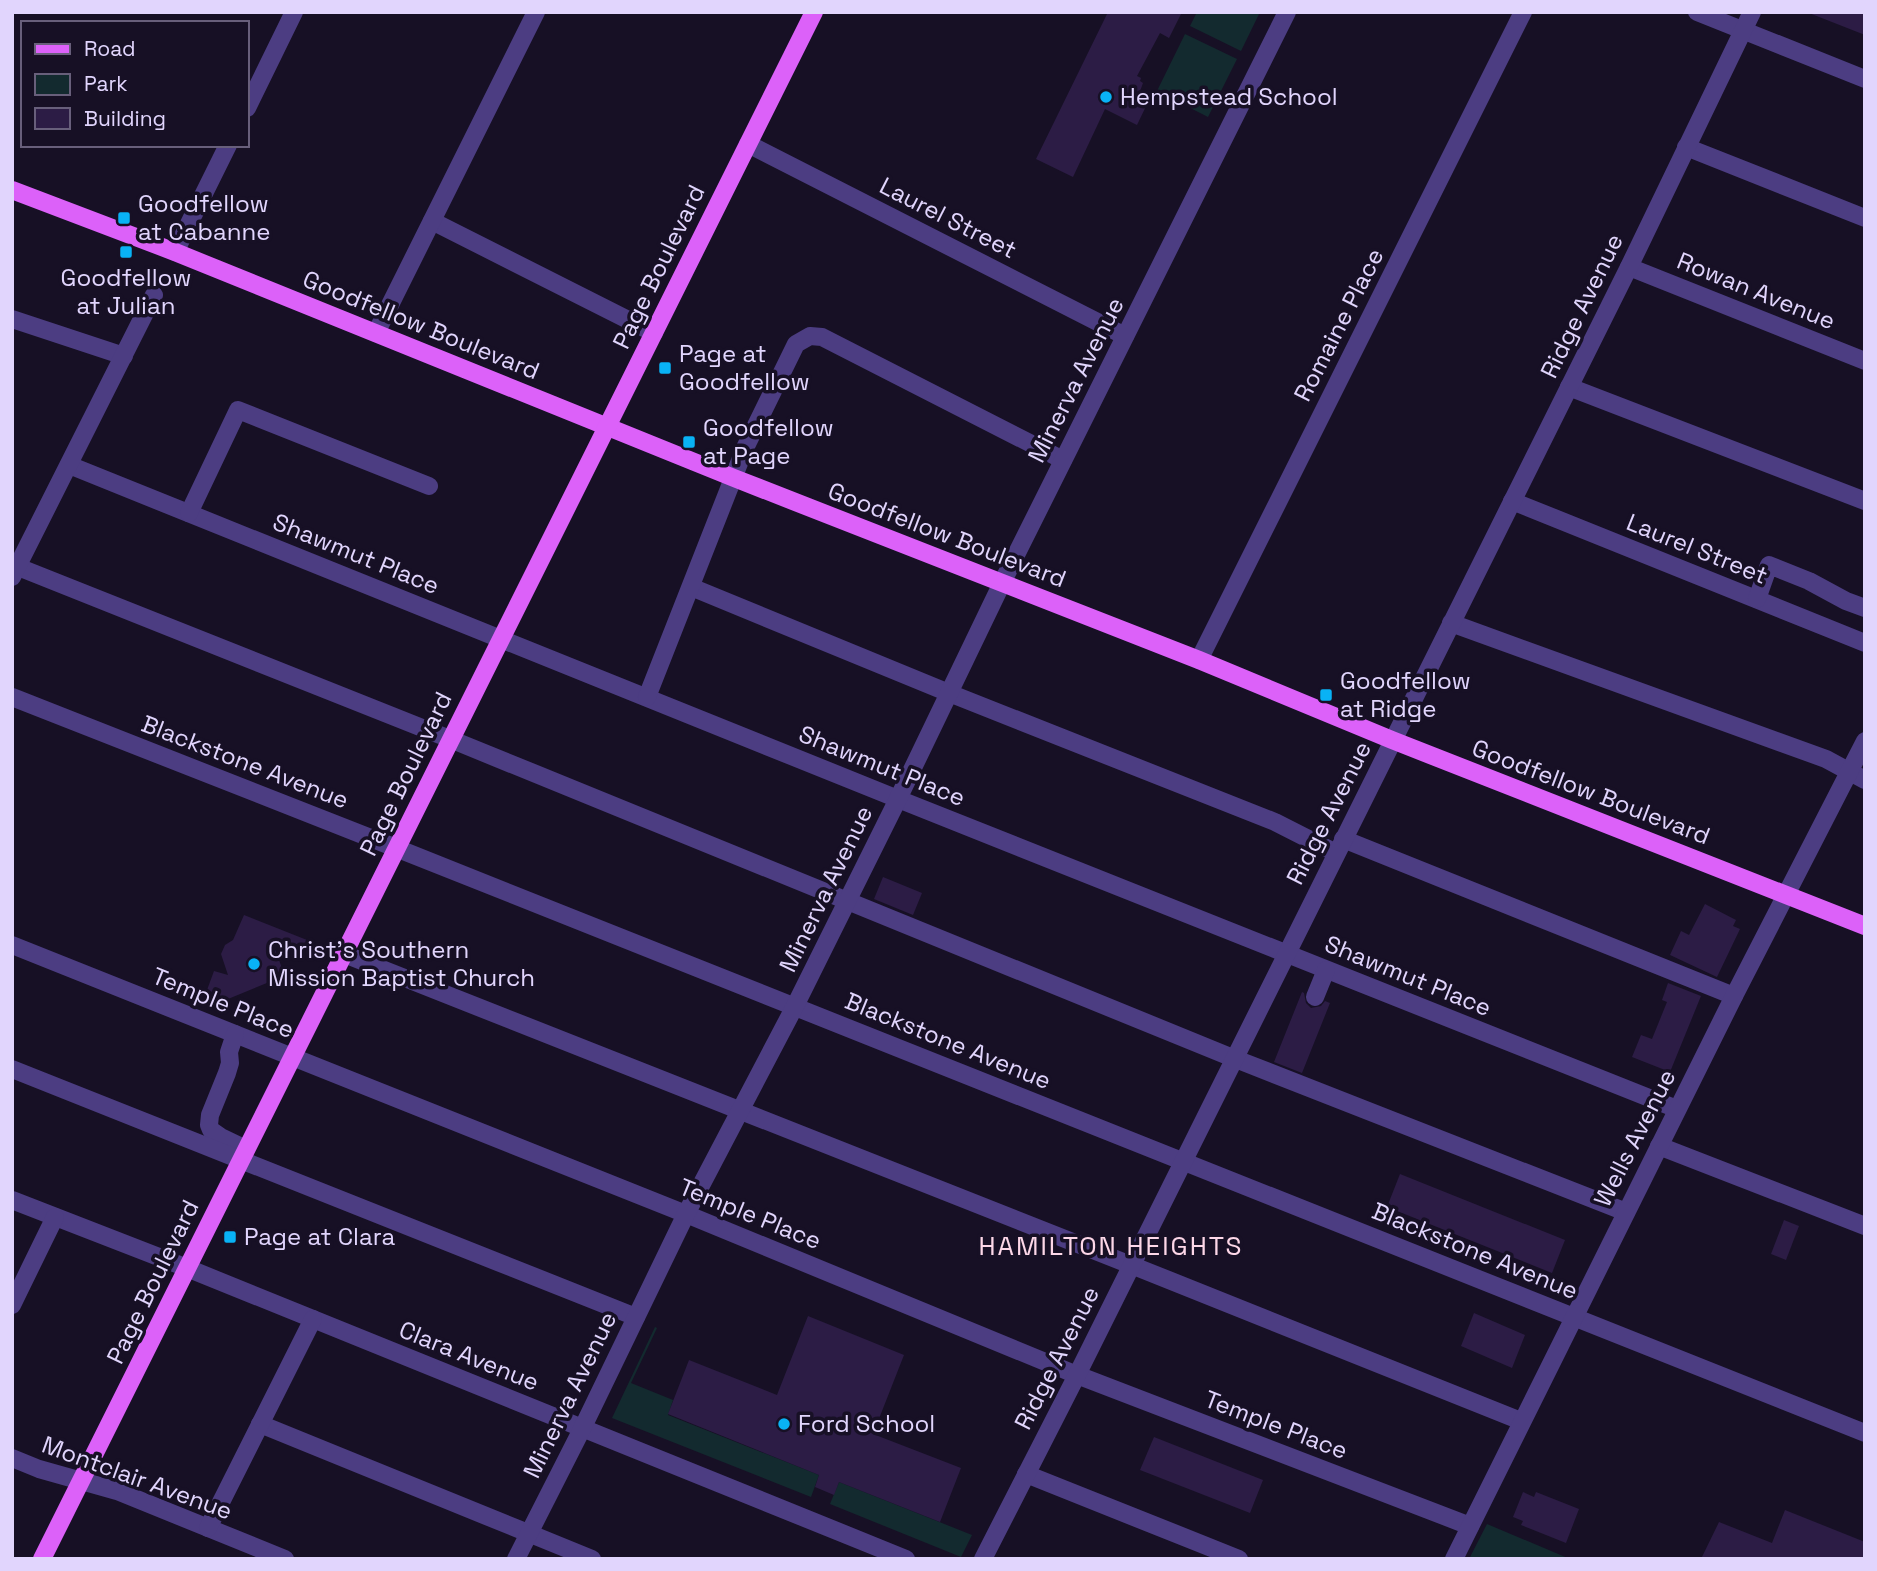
<svg xmlns="http://www.w3.org/2000/svg" width="1877" height="1571" viewBox="0 0 1877 1571" font-family="'Space Grotesk',sans-serif">
	<rect width="100%" height="100%" fill="#171025"/>
	<g fill="#132a2f">
		<path d="M1197,12h63l-19,39 -51,-25z"/>
		<path d="M1185,34l52,25 -29,58 -51,-26z"/>
		<path d="M655,1327l2,1 -26,55 42,17 -5,15 151,60 -8,22 -199,-79z"/>
		<path d="M839,1482l133,53 -11,22 -131,-53z"/>
		<path d="M1487,1524l83,35h-101z"/>
	</g>
	<g fill="#2c1c45">
		<path d="M1108,12h74l-13,26 -9,-5 -23,43 4,2 -1,3 3,2 -4,11 10,6 -12,25 -32,-16 -32,68 -37,-18z"/>
		<path d="M1810,12h55v23l-56,-22z"/>
		<path d="M883,877l39,16 -9,22 -39,-16z"/>
		<path d="M1705,904l31,16 -3,6 7,3 -23,48 -47,-22 11,-24 8,4z"/>
		<path d="M244,915l63,25 -6,13 -29,-11 10,26 -3,10 -51,21 -21,-9 7,-19 14,4 -7,-21 4,-9 8,-5z"/>
		<path d="M1668,983l33,13 -31,76 -38,-15 9,-22 11,4 15,-37 -5,-2z"/>
		<path d="M1302,992l2,1 2,10 5,5 10,-2 4,-5 5,2 -28,70 -28,-11z"/>
		<path d="M1400,1174l165,66 -13,33 -165,-66z"/>
		<path d="M1784,1220l15,6 -13,34 -15,-6z"/>
		<path d="M1474,1313l51,22 -13,33 -51,-22z"/>
		<path d="M808,1316l96,39 -31,79 88,34 -21,54 -101,-40 -5,13 -19,-8 4,-12 -151,-61 21,-54 88,35z"/>
		<path d="M1154,1437l109,43 -13,33 -110,-43z"/>
		<path d="M1523,1492l11,5 2,-5 43,17 -13,34 -45,-18 2,-4 -10,-4z"/>
		<path d="M1785,1510l80,32v17h-164l18,-37 53,21z"/>
	</g>
	<g fill="none" stroke-linecap="round" stroke-linejoin="round">
		<g stroke="#4c3d82" stroke-width="18">
			<path d="M1697,12l168,67"/>
			<path d="M247,108l47,-96"/>
			<path d="M748,144l377,192"/>
			<path d="M1686,147l179,71"/>
			<path d="M432,221l222,112"/>
			<path d="M175,252l53,-107"/>
			<path d="M1629,267l236,94"/>
			<path d="M12,319l112,37"/>
			<path d="M376,333l160,-321"/>
			<path d="M1569,387l296,114"/>
			<path d="M69,465l829,334 779,310"/>
			<path d="M1512,501l353,142"/>
			<path d="M189,513l49,-103 191,76"/>
			<path d="M18,567l432,172 783,319 393,154"/>
			<path d="M12,577l142,-282"/>
			<path d="M691,587l258,106 326,129 61,31"/>
			<path d="M1757,599l12,-34 40,16 37,20 19,7"/>
			<path d="M1451,623l375,136 39,21"/>
			<path d="M1199,660l324,-648"/>
			<path d="M12,697l384,151 1469,585"/>
			<path d="M647,697l98,-249 51,-104 14,-8 12,1 241,123"/>
			<path d="M1343,839l391,157"/>
			<path d="M12,945l674,269 391,161 393,151"/>
			<path d="M344,954l787,311 390,156"/>
			<path d="M1315,997l11,-27"/>
			<path d="M235,1034l-6,18 1,11 -3,10 -17,42 -1,10 2,5 10,7 25,12"/>
			<path d="M12,1069l624,248"/>
			<path d="M1659,1146l206,80"/>
			<path d="M12,1200l175,68 719,291"/>
			<path d="M12,1305l43,-88"/>
			<path d="M260,1424l332,135"/>
			<path d="M12,1458l27,11 78,22 168,68"/>
			<path d="M1026,1474l213,85"/>
			<path d="M208,1528l105,-209"/>
			<path d="M516,1559l66,-130 104,-215 109,-208 103,-207 104,-216 285,-571"/>
			<path d="M983,1559l94,-184 552,-1108 123,-255"/>
			<path d="M1454,1559l280,-563 131,-255"/>
		</g>
		<g stroke="#dc61f9" stroke-width="18">
			<path d="M12,190l163,62 559,226 465,182 193,80 473,186"/>
			<path d="M42,1559l772,-1547"/>
		</g>
	</g>
	<g fill="#09b2f5" stroke="#171025" stroke-width="2.5">
		<circle cx="1106" cy="97" r="7"/>
		<rect x="117" y="211" width="14" height="14" rx="3.5"/>
		<rect x="119" y="245" width="14" height="14" rx="3.5"/>
		<rect x="658" y="361" width="14" height="14" rx="3.5"/>
		<rect x="682" y="435" width="14" height="14" rx="3.5"/>
		<rect x="1319" y="688" width="14" height="14" rx="3.5"/>
		<circle cx="254" cy="964" r="7"/>
		<rect x="223" y="1230" width="14" height="14" rx="3.5"/>
		<circle cx="784" cy="1424" r="7"/>
	</g>
	<g text-anchor="middle" stroke-width="7" stroke-linejoin="round" paint-order="stroke">
		<g font-size="24" fill="#e1d5fd" stroke="#171025" text-anchor="start">
			<text x="1120" y="105">Hempstead School</text>
			<text x="138" y="212">Goodfellow<tspan x="138" dy="28">at Cabanne</tspan></text>
			<text x="126" y="286" text-anchor="middle">Goodfellow<tspan x="126" dy="28">at Julian</tspan></text>
			<text x="679" y="362">Page at<tspan x="679" dy="28">Goodfellow</tspan></text>
			<text x="703" y="436">Goodfellow<tspan x="703" dy="28">at Page</tspan></text>
			<text x="1340" y="689">Goodfellow<tspan x="1340" dy="28">at Ridge</tspan></text>
			<text x="268" y="958">Christ's Southern<tspan x="268" dy="28">Mission Baptist Church</tspan></text>
			<text x="244" y="1245">Page at Clara</text>
			<text x="798" y="1432">Ford School</text>
		</g>
		<g font-size="24" fill="#e1d5fd" stroke="#171025">
			<text transform="translate(948 218) rotate(27)" y="8">Laurel Street</text>
			<text transform="translate(659 267) rotate(-64)" y="8">Page Boulevard</text>
			<text transform="translate(1756 291) rotate(22)" y="8">Rowan Avenue</text>
			<text transform="translate(1582 306) rotate(-64)" y="8">Ridge Avenue</text>
			<text transform="translate(421 325) rotate(22)" y="8">Goodfellow Boulevard</text>
			<text transform="translate(1339 325) rotate(-63)" y="8">Romaine Place</text>
			<text transform="translate(1076 380) rotate(-63)" y="8">Minerva Avenue</text>
			<text transform="translate(947 535) rotate(21)" y="8">Goodfellow Boulevard</text>
			<text transform="translate(1697 549) rotate(22)" y="8">Laurel Street</text>
			<text transform="translate(356 554) rotate(22)" y="8">Shawmut Place</text>
			<text transform="translate(245 762) rotate(21)" y="8">Blackstone Avenue</text>
			<text transform="translate(882 766) rotate(22)" y="8">Shawmut Place</text>
			<text transform="translate(406 774) rotate(-64)" y="8">Page Boulevard</text>
			<text transform="translate(1591 792) rotate(21)" y="8">Goodfellow Boulevard</text>
			<text transform="translate(1329 813) rotate(-63)" y="8">Ridge Avenue</text>
			<text transform="translate(826 889) rotate(-64)" y="8">Minerva Avenue</text>
			<text transform="translate(1408 976) rotate(22)" y="8">Shawmut Place</text>
			<text transform="translate(223 1003) rotate(22)" y="8">Temple Place</text>
			<text transform="translate(948 1041) rotate(22)" y="8">Blackstone Avenue</text>
			<text transform="translate(1635 1138) rotate(-63)" y="8">Wells Avenue</text>
			<text transform="translate(750 1214) rotate(22)" y="8">Temple Place</text>
			<text transform="translate(1475 1251) rotate(22)" y="8">Blackstone Avenue</text>
			<text transform="translate(153 1282) rotate(-64)" y="8">Page Boulevard</text>
			<text transform="translate(469 1356) rotate(22)" y="8">Clara Avenue</text>
			<text transform="translate(1057 1358) rotate(-63)" y="8">Ridge Avenue</text>
			<text transform="translate(570 1395) rotate(-64)" y="8">Minerva Avenue</text>
			<text transform="translate(1276 1425) rotate(21)" y="8">Temple Place</text>
			<text transform="translate(137 1478) rotate(20)" y="8">Montclair Avenue</text>
		</g>
		<g font-size="26" letter-spacing="2" fill="#fdd7e8" stroke="#171025">
			<text x="1111" y="1255">HAMILTON HEIGHTS</text>
		</g>
	</g>
	<rect width="1877" height="1571" fill="none" stroke="#e1d5fd" stroke-width="28"/>
	<rect x="21" y="21" width="228" height="126" fill="#171025" stroke="#685f7b" stroke-width="2"/>
	<rect x="35" y="44" width="35" height="10" fill="#dc61f9" stroke="#685f7b" stroke-width="2"/>
	<text x="84" y="56" font-size="21" fill="#e1d5fd">Road</text>
	<rect x="35" y="74" width="35" height="21" fill="#132a2f" stroke="#685f7b" stroke-width="2"/>
	<text x="84" y="91" font-size="21" fill="#e1d5fd">Park</text>
	<rect x="35" y="108" width="35" height="21" fill="#2c1c45" stroke="#685f7b" stroke-width="2"/>
	<text x="84" y="126" font-size="21" fill="#e1d5fd">Building</text>
</svg>
